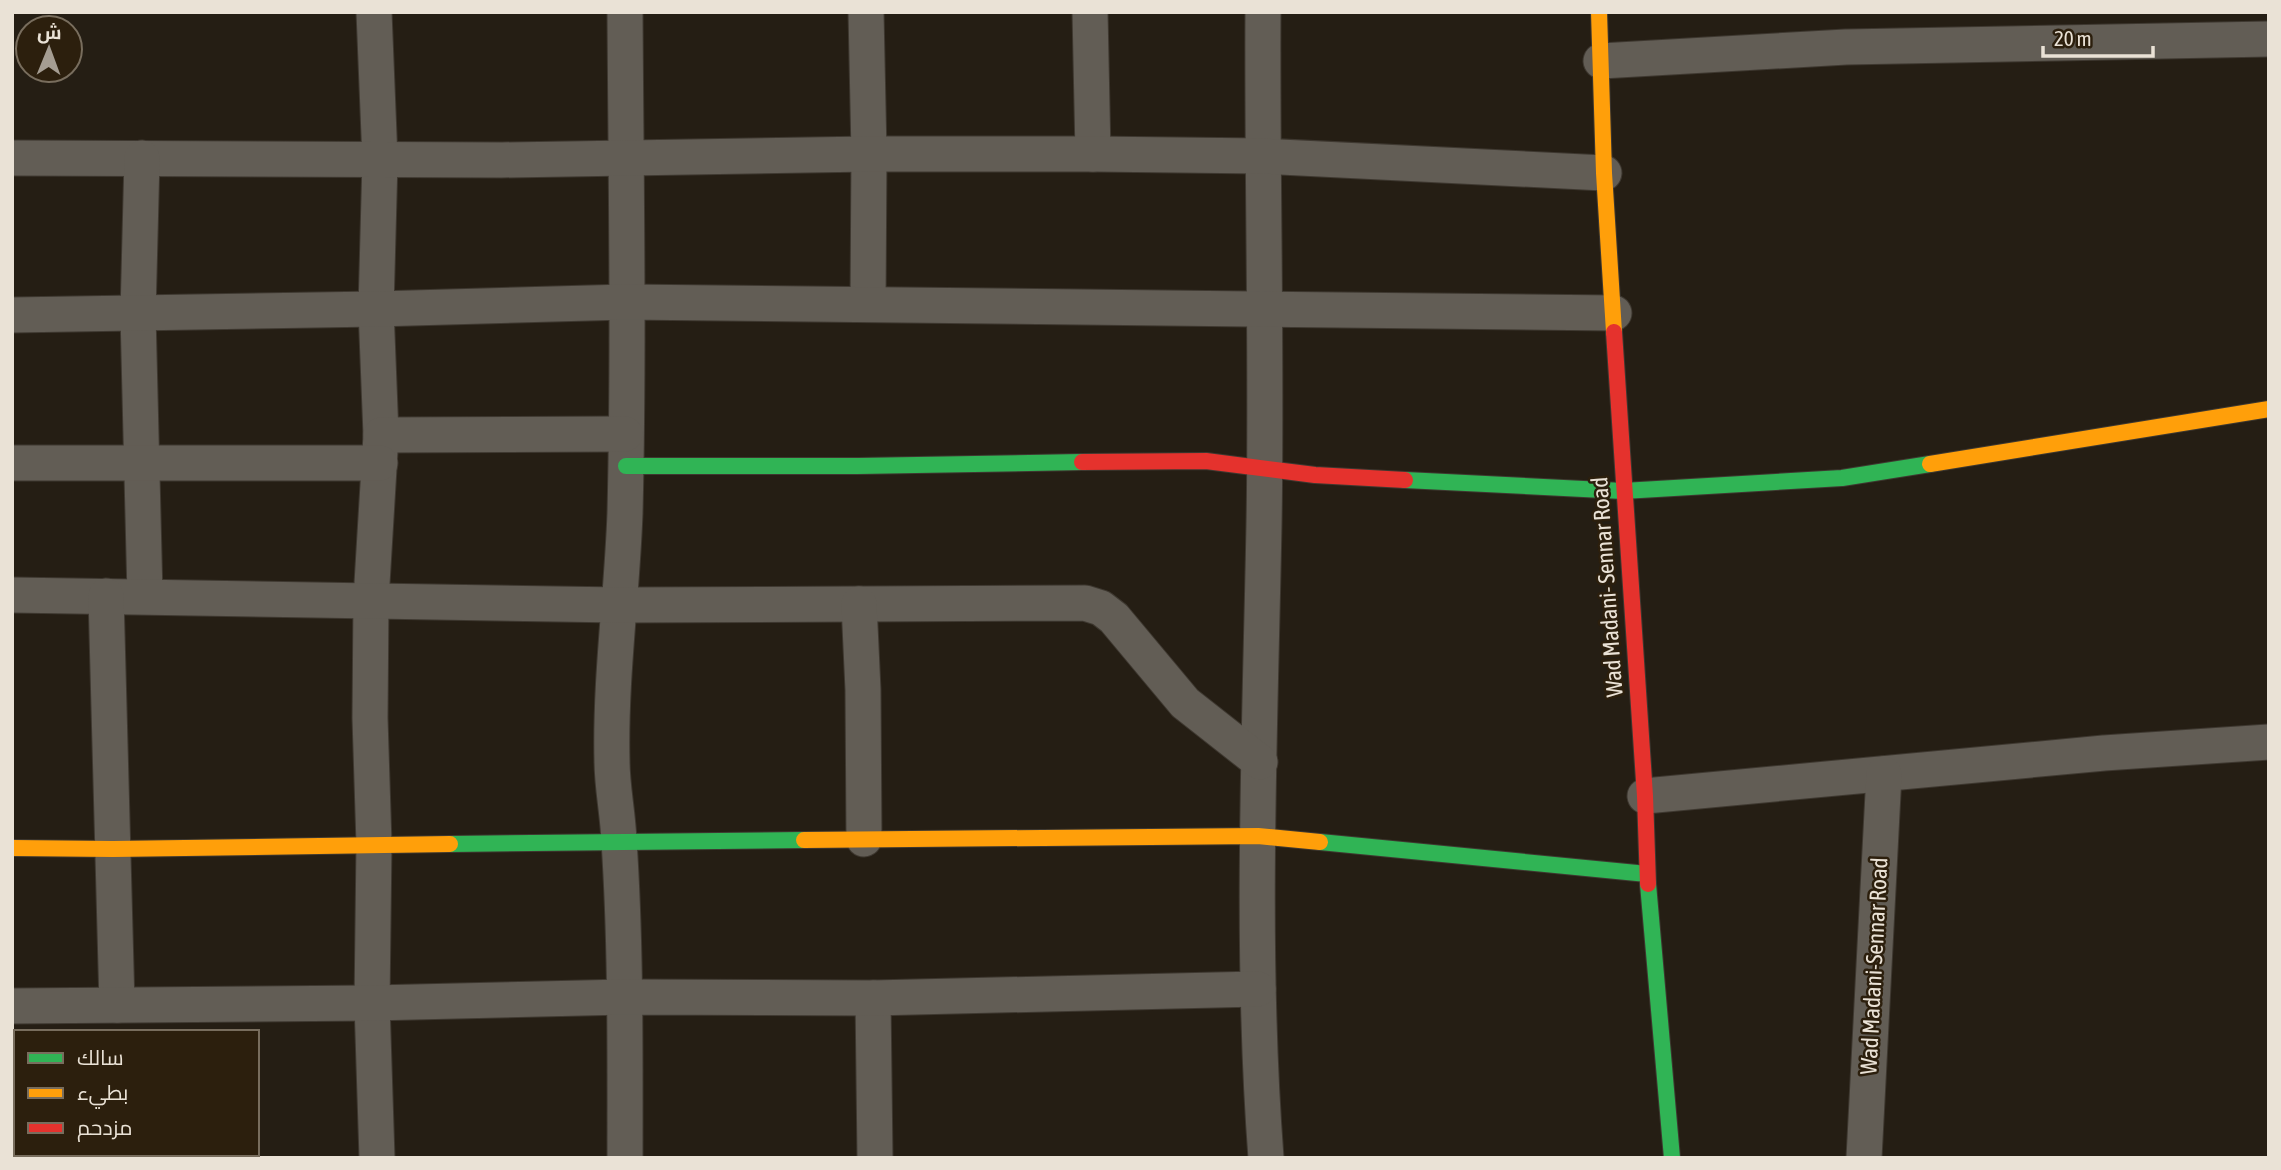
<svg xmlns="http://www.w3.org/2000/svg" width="2281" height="1170" viewBox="0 0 2281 1170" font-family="'Asap Condensed',Cairo,sans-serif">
	<rect width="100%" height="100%" fill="#251e14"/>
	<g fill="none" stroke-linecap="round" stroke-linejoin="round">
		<g stroke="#3e3830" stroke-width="37">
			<g id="street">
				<path d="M374,12l6,148 -4,149 5,126 -10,165 -1,118 4,126 -2,159 5,155"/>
				<path d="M625,12c1,167 4,335 0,501 -3,83 -15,165 -13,248 0,26 6,53 7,80 7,105 6,211 6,317"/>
				<path d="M866,12l3,142 -1,149"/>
				<path d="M1090,12l3,142"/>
				<path d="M1263,12c-1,171 4,342 1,513 -4,210 -14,423 2,633"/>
				<path d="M1601,61l245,-14 423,-8"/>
				<path d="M12,158l490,2 367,-6h224l169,2 342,17"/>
				<path d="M142,158l-4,156 7,282"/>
				<path d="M12,315l364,-6 250,-7 988,11"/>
				<path d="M381,435l244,-1"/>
				<path d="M12,463h368"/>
				<path d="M12,595l608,10 465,-2 16,5 13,10 71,85 75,59"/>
				<path d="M106,596l11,409"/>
				<path d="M859,604l4,86 1,149"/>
				<path d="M1645,796l459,-43 165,-11"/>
				<path d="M873,998l2,160"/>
				<path d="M12,1006l360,-3 253,-6 248,1 385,-9"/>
				<path d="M141,1158v-4"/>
				<path d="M1864,1158l20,-384"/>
			</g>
		</g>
		<g stroke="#3e3830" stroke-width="18">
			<g id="fast">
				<path d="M626,466h232l224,-4"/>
				<path d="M1405,480l218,11 219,-13 88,-14"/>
				<path d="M1320,842l327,32"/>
				<path d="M450,844l354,-4"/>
				<path d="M1648,884l24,274"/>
			</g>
		</g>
		<g stroke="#3e3830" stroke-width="18">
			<g id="slow">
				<path d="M1599,12l5,161 10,159"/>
				<path d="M1930,464l339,-55"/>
				<path d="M804,840l454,-4 62,6"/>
				<path d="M12,848l101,1 337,-5"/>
			</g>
		</g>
		<g stroke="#3e3830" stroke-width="18">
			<g id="jam">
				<path d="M1614,332l31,464 3,88"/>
				<path d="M1082,462l124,-1 109,14 90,5"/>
			</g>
		</g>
		<use href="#street" stroke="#625d55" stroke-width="35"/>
		<use href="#fast" stroke="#30b455" stroke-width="16"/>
		<use href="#slow" stroke="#ff9f0a" stroke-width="16"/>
		<use href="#jam" stroke="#e5322d" stroke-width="16"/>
	</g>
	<g text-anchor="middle" stroke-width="5" stroke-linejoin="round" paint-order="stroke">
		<g font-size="23" fill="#eae2d6" stroke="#2c1f0d">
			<text transform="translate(1607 587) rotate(-94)" y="8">Wad Madani- Sennar Road</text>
			<text transform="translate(1874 966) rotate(-87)" y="8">Wad Madani-Sennar Road</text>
		</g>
	</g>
	<rect width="2281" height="1170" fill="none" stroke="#eae2d6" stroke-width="28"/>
	<rect x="14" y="1030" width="245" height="126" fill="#2c1f0d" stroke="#786d5d" stroke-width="2"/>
	<rect x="28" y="1053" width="35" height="10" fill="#30b455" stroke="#786d5d" stroke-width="2"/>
	<text x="77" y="1065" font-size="21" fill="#eae2d6">سالك</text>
	<rect x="28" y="1088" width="35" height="10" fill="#ff9f0a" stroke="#786d5d" stroke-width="2"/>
	<text x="77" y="1100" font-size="21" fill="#eae2d6">بطيء</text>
	<rect x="28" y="1123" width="35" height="10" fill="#e5322d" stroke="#786d5d" stroke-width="2"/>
	<text x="77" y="1135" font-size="21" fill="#eae2d6">مزدحم</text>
	<g transform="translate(49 49) rotate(1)"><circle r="33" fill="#2c1f0d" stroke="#786d5d" stroke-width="2"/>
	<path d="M0-5L12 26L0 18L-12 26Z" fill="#a59d92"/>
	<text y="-10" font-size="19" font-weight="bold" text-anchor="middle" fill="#eae2d6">ش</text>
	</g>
	<path d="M2043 46v10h110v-10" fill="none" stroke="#eae2d6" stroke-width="3.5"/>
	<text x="2054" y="46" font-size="21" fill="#eae2d6" stroke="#2c1f0d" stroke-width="5" paint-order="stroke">20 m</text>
</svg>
